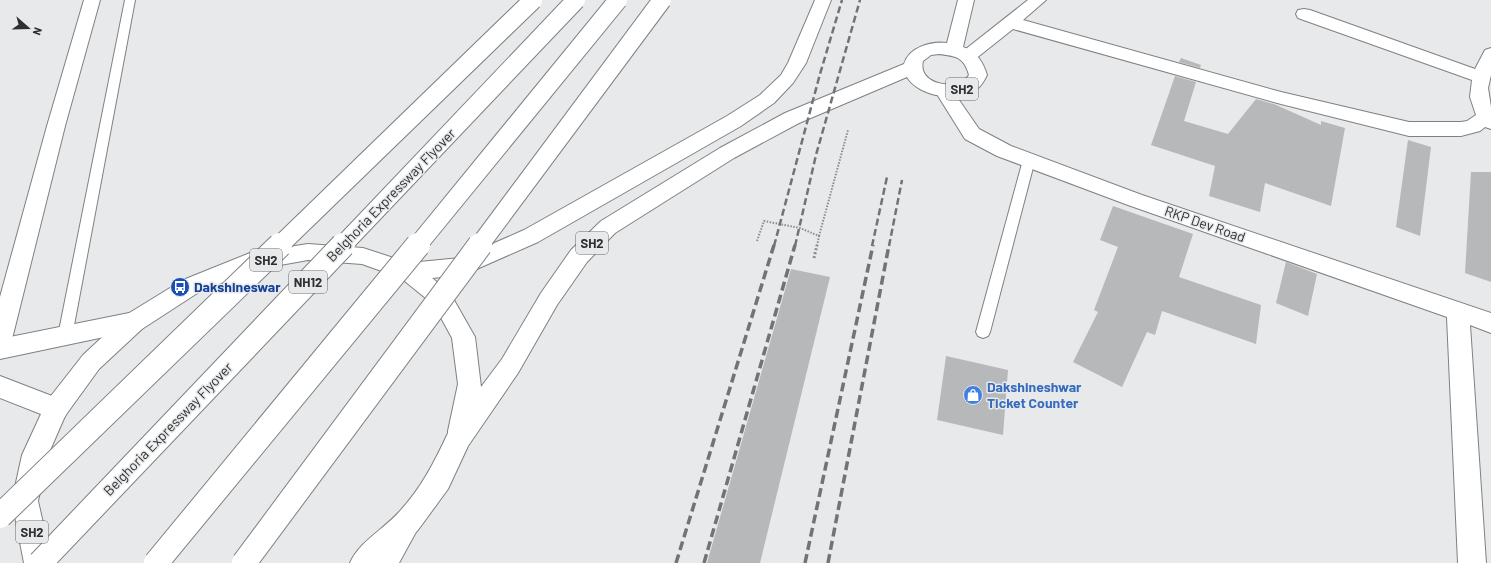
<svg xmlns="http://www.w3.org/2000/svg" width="1491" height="563" viewBox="0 0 1491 563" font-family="Barlow,sans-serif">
	<rect width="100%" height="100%" fill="#e8e9eb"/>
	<g fill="#b6b8ba">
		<path d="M1181,58l20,7 -1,3 -21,-6z"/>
		<path d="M1175,76l21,6 -12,39 44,13 28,-35 18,5 47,21v-4l24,7 -14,78 -66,-23 -5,29 -51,-16 6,-30 -64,-21z"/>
		<path d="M1408,140l23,7 -11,89 -24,-9z"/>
		<path d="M1471,172h20v110l-26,-9z"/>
		<path d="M1113,206l80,28 -14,43 82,28 -5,39 -94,-33 -7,24 -8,-3 -25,55 -49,-25 25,-50 -4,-2 24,-63 -18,-7z"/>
		<path d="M1286,262l31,12 -9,42 -32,-13z"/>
		<path d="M791,269l39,8 -70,286h-53z"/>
		<path d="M946,356l62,14 -5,65 -66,-15z"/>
	</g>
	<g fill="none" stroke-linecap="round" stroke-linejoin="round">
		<g stroke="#7e8082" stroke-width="2">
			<g id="service">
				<path d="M125,0h10l-63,336 -2,4 -5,2 -5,-2 -2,-4z"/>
				<path d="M1029,156l4,1 2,3 -45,172 -2,4 -5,2 -5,-2 -2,-4 47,-172 2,-3z"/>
			</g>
		</g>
		<g stroke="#7e8082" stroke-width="2">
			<g id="minor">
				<path d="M84,0h16l-35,126 -53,213 -4,7 -8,3v-52l47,-171z"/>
				<path d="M1028,0h18l-23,20 258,72 128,30h52l6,-1 9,-6 -6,-18 2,-17 -174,-62 -2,-4 2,-4 6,-1 6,1 165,59 10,-19 6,-2v27l-3,13 3,19v22l-6,-2 -5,4 -19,5h-52l-128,-32 -268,-75 -39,31 -6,2 -6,-2 -3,-4 3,-4z"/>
				<path d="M944,85l6,2 29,42 32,17 131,49 349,118v20l-21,-8 16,238h-28l-11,-246 -319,-112 -131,-49 -32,-17 -30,-48 3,-4z"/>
			</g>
		</g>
		<g stroke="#7e8082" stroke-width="2">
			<g id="tertiary">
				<path d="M134,312l8,3 3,7 -3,7 -142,30v-20z"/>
				<path d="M0,376l65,25 3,8 -3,8 -9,3 -56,-22z"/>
			</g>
		</g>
		<g stroke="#7e8082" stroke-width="2">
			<path id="primary" d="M815,0h16l-25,63 -13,20 -19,20 -33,23 -203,116 -68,30 -8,3 -30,3 18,15 25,44 6,50 21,-28 39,-66 30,-43 30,-29 119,-73 65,-35 119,-49c5,-17 27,-23 43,-21l11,-43h16l-11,47c14,5 20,15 24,28 -2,4 -5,10 -9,13 -19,15 -59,9 -71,-11l-108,46 -65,35 -119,75 -28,29 -30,43 -39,68 -50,73 -20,43 -30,41 -34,33h-34c9,-21 34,-34 49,-51 22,-23 36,-51 49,-79v-2l10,-47 -6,-46 -18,-33 -33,-27 -39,-14 -54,-4 -55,10 -54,22 -57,37 -43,40 -34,47 -17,39 -10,46 14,62h-28l-12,-62 10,-46 25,-54 36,-46 43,-40 57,-35 67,-27 58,-9 55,4 46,15 51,-5 64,-28 203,-114 33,-21 21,-20 7,-12zM939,54c17,2 25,3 30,21 -10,16 -52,11 -46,-14l8,-6z"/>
		</g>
		<g stroke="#7e8082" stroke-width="2">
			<path id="motorway" d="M409,508l9,4 4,9 -23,42h-30l4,-10 27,-41z"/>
		</g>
		<g stroke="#8a8b8d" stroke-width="2" stroke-dasharray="1.5 1.5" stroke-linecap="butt">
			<path d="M819,236l29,-106"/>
			<path d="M757,241l7,-20 36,7 19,8 -2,10"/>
		</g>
		<path stroke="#8a8b8d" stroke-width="3" stroke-dasharray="2 2" stroke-linecap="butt" d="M814,258l3,-13"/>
		<use href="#service" fill="#fff" fill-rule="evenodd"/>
		<use href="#minor" fill="#fff" fill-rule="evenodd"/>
		<use href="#tertiary" fill="#fff" fill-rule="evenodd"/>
		<use href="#primary" fill="#fff" fill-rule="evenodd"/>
		<use href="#motorway" fill="#fff" fill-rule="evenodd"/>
		<g stroke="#727375" stroke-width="2.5" stroke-dasharray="7 3.5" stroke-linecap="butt">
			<path d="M774,246l46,-172 22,-74"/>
			<path d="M795,246l21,-91 44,-155"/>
			<path d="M872,246l15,-69"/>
			<path d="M889,246l13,-66"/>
		</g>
		<g stroke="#727375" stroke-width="3.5" stroke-dasharray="9 4.5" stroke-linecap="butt">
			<path d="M676,563l98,-318"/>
			<path d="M704,563l91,-318"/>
			<path d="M805,563l68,-318"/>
			<path d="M828,563l61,-318"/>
		</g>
		<g stroke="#7e8082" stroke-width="20" stroke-linecap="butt">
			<g id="motorway-bridge-far1">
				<path d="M279,246l254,-246"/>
				<path d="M342,246l234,-246"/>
				<path d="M417,246l201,-246"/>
				<path d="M479,246l183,-246"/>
			</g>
		</g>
		<g stroke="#7e8082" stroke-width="26" stroke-linecap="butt">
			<g id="motorway-bridge">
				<path d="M0,516l280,-271"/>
				<path d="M40,563l303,-318"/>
				<path d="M156,563l262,-318"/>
				<path d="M244,563l236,-318"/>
			</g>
		</g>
		<use href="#motorway-bridge-far1" stroke="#fff" stroke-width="18"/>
		<use href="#motorway-bridge" stroke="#fff" stroke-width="24"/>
	</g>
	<defs>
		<g id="bus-disc" transform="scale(1)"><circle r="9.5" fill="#1a4fb4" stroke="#e8e9eb"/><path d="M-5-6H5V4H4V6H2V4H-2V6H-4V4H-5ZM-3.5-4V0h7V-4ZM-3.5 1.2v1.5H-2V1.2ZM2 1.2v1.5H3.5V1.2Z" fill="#fff"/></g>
		<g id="shop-disc" transform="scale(1)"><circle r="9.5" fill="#3f7fe0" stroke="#e8e9eb"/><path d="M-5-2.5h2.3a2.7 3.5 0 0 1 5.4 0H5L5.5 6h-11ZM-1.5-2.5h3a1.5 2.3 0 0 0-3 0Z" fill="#fff"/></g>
	</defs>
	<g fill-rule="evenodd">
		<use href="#bus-disc" x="180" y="287"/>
		<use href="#shop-disc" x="973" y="395"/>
	</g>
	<g text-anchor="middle" stroke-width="3" stroke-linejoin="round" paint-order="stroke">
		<g fill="#e8e9eb" stroke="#666768" stroke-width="1">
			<rect x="946" y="78" width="32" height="22" rx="3"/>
			<rect x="576" y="232" width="32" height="22" rx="3"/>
			<rect x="250" y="249" width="32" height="22" rx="3"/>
			<rect x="289" y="271" width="38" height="22" rx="3"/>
			<rect x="16" y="521" width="32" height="22" rx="3"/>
		</g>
		<g font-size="13" font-weight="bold" fill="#2e2f30">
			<text x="962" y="94">SH2</text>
			<text x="592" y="248">SH2</text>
			<text x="266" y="265">SH2</text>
			<text x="308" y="287">NH12</text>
			<text x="32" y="537">SH2</text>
		</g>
		<g font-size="14" fill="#2e2f30" stroke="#e8e9eb">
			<text transform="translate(391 195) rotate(-46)" y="5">Belghoria Expressway Flyover</text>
			<text transform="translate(1205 224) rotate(19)" y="5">RKP Dev Road</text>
			<text transform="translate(168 429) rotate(-46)" y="5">Belghoria Expressway Flyover</text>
		</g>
		<g font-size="14" font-weight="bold" fill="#164399" stroke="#e8e9eb" text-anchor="start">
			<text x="194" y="292">Dakshineswar</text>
		</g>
		<g font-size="14" font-weight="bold" fill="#366cbe" stroke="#e8e9eb" text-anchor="start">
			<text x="987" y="392">Dakshineshwar<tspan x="987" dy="16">Ticket Counter</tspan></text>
		</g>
	</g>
	<g transform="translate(28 28) rotate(110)" stroke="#e8e9eb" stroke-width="3" paint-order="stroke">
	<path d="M0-3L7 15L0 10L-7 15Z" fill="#2e2f30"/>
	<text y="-6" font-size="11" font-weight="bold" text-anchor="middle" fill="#2e2f30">N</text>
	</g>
</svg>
